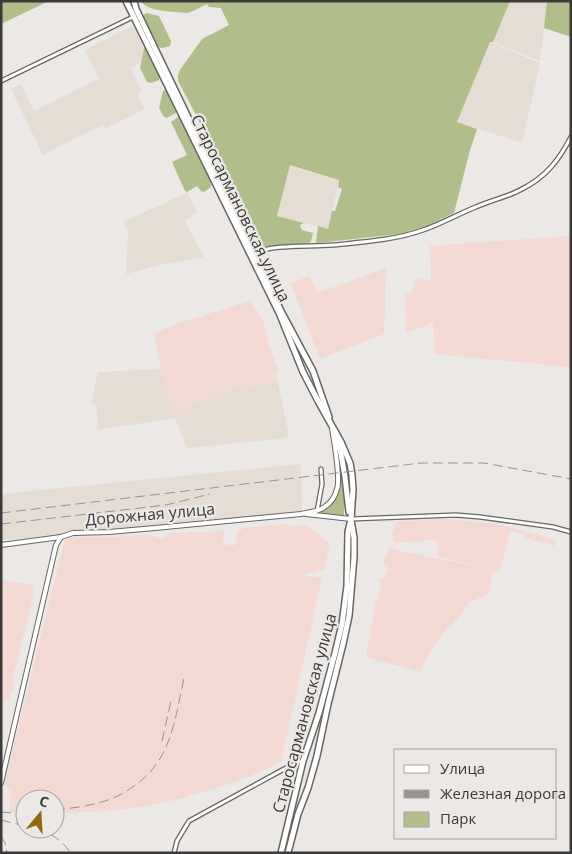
<svg xmlns="http://www.w3.org/2000/svg" width="572" height="854" viewBox="0 0 572 854" font-family="'Open Sans',sans-serif">
	<rect width="100%" height="100%" fill="#ebe8e5"/>
	<g fill="#e5dcd3">
		<path d="M510,1h37l-7,60 -47,-19z"/>
		<path d="M133,26l12,25 -2,10 -13,7 12,23 -5,3 8,15 -39,19 -2,-3 -29,13 -32,17 -32,-66 10,-5 13,27 65,-32 -14,-29z"/>
		<path d="M490,42l50,21 -18,80 -65,-21z"/>
		<path d="M290,165l49,15 -11,49 -51,-13z"/>
		<path d="M187,192l10,20 -4,2v2l-8,5 19,36 -44,8 -34,9 2,-42 -4,-11 35,-15z"/>
		<path d="M161,369l12,42 72,-27 3,5 29,-10 12,56 -4,3 -98,10 -12,-30 -77,12 -1,-20h-1l1,-5 -6,-2 7,-31z"/>
		<path d="M301,464l1,48 -240,23 -61,5v-46z"/>
	</g>
	<g fill="#f2d9d1">
		<path d="M571,236v131l-136,-13 -2,-31 -27,10 -1,-39 7,-1 3,-14 16,1 -1,-34z"/>
		<path d="M386,268l-2,66 -64,25 -29,-76 18,-7 9,17z"/>
		<path d="M250,301l5,10 3,-1 1,6h2l3,7 6,25 9,24 -3,1 1,6 -30,10 -3,-5 -71,27 -12,-42 -7,-36 19,-7v-1z"/>
		<path d="M447,519l47,5 16,3 46,13 -2,6 -29,-8 1,-4 -16,-3 -9,39 -3,-1 -1,3h-4l-5,23 -19,7 -1,3 -17,21h-2l-19,25 -9,21 -55,-15 10,-56 2,-5h-1l1,-2 3,-11 -3,-1 2,-4h5l4,-11 -6,-3 6,-17 19,6 79,15 -50,-12 2,-15 -9,-1 -35,3 -4,-5 5,-16z"/>
		<path d="M287,524l2,2 17,-1 23,18v4l-5,22 -22,6 20,3 -41,184 -25,12 -36,13 -41,12 -32,7 -38,5 -54,2v-14h-30v14l-16,-1 2,-22 -4,-1v-3h-3l60,-244 3,-3 6,-2h44l2,-1 31,-1 2,1 11,3 6,-6 53,-2 2,3 -1,10 11,2 4,-15 6,-3z"/>
		<path d="M1,580l33,5 -3,21 -19,76 2,3 -6,16 -4,-1 -3,13z"/>
	</g>
	<g fill="#b1be8b">
		<path d="M1,1h48l-48,23z"/>
		<path d="M140,1h370l-17,41h-3l-33,80 20,7 -7,21 -16,63 -30,14 -25,7 -82,9 -1,-1 2,-16 10,3 4,-18h3l7,-22 -4,-2 1,-7 -49,-15 -13,51 27,7 -4,2 2,5 11,3 -2,8 -3,3 -48,3 -66,-136 -16,-30v-6l2,-5 22,-31 27,-14 -8,-17 -12,-1 -2,-3 -16,8 -4,1c-15,-2 -35,0 -47,-12z"/>
		<path d="M547,1h24v36l-27,-9z"/>
		<path d="M146,13l13,3 12,25 -1,5 -8,2 -4,-1 -15,-31z"/>
		<path d="M145,44l15,32 -1,4 -8,3 -4,-1 -7,-14z"/>
		<path d="M167,89l11,21 -2,3 -9,5 -3,-1 -5,-9 4,-17z"/>
		<path d="M178,117l5,2 28,60v8l-7,5 -3,-1 -4,-5 -10,6 -2,-1 -13,-29 15,-7 -16,-33z"/>
		<path d="M338,475h4l2,19v25l-25,-5c17,-13 18,-17 19,-39z"/>
	</g>
	<g fill="none" stroke-linecap="round" stroke-linejoin="round">
		<g stroke="#686663" stroke-width="5.5">
			<g id="minor">
				<path d="M1,81l132,-64"/>
				<path d="M254,253c19,-9 56,-6 79,-8 30,-3 62,-5 90,-15 18,-6 35,-16 53,-23 15,-7 32,-10 46,-18 24,-12 37,-29 49,-52"/>
				<path d="M317,511l5,-27 -1,-15"/>
				<path d="M351,519l105,-4 24,2 73,10 18,5"/>
				<path d="M174,853l3,-12 12,-20 97,-53 16,-7"/>
			</g>
		</g>
		<g stroke="#686663" stroke-width="6">
			<g id="tertiary">
				<path d="M306,514l45,5"/>
				<path d="M1,545l60,-8 12,-4 36,-1 46,-4 146,-14c7,-2 16,-2 22,-6 7,-4 12,-11 14,-19 4,-11 -3,-47 -5,-61"/>
				<path d="M1,783l55,-238 5,-8"/>
			</g>
		</g>
		<g stroke="#686663" stroke-width="8">
			<g id="primary">
				<path d="M126,1l154,314 23,57 15,29 23,41 9,21 2,12 1,15 -2,29 -3,13 -1,54 -5,38 -7,29 -16,60 -16,48 -22,92"/>
				<path d="M134,1l2,8 146,304 31,58 16,46"/>
				<path d="M336,437l5,17 4,23 4,35"/>
				<path d="M288,853l10,-39 10,-26 9,-32 11,-52 15,-60 6,-28 5,-59v-19l-3,-18"/>
			</g>
		</g>
		<use href="#minor" stroke="#fff" stroke-width="3"/>
		<use href="#tertiary" stroke="#fff" stroke-width="4"/>
		<use href="#primary" stroke="#fff" stroke-width="5"/>
		<g stroke="#979492" stroke-width="1" stroke-dasharray="10 5" stroke-linecap="butt">
			<path d="M1,513l420,-50h63l87,16"/>
			<path d="M1,524l165,-19 44,-11"/>
			<path d="M162,741l9,-40"/>
			<path d="M55,810c18,-2 36,-4 53,-10 9,-3 18,-8 26,-14 38,-26 41,-68 50,-108"/>
			<path d="M1,812l24,2"/>
			<path d="M1,820l24,6"/>
			<path d="M37,829c15,4 25,12 34,24"/>
			<path d="M1,836l4,7 2,10"/>
		</g>
	</g>
	<g text-anchor="middle" stroke-width="4.5" stroke-linejoin="round" paint-order="stroke">
		<g font-size="16" fill="#3c3b3a" stroke="#ebe8e5">
			<text transform="translate(241 208) rotate(64)" y="6">Старосармановская улица</text>
			<text transform="translate(150 514) rotate(-5)" y="6">Дорожная улица</text>
			<text transform="translate(304 713) rotate(-75)" y="6">Старосармановская улица</text>
		</g>
	</g>
	<rect width="572" height="854" fill="none" stroke="#3c3b3a" stroke-width="5"/>
	<rect x="394" y="749" width="162" height="90" fill="#ebe8e5" stroke="#a5a3a1"/>
	<rect x="404" y="765" width="25" height="8" fill="#ffffff" stroke="#a5a3a1"/>
	<text x="440" y="774" font-size="15" fill="#3c3b3a">Улица</text>
	<rect x="404" y="790" width="25" height="8" fill="#979492" stroke="#a5a3a1"/>
	<text x="440" y="799" font-size="15" fill="#3c3b3a">Железная дорога</text>
	<rect x="404" y="812" width="25" height="15" fill="#b1be8b" stroke="#a5a3a1"/>
	<text x="440" y="824" font-size="15" fill="#3c3b3a">Парк</text>
	<g transform="translate(40 814) rotate(18)"><circle r="24" fill="#ebe8e5" stroke="#a5a3a1"/>
	<path d="M0-4L9 19L0 12L-9 19Z" fill="#8d6b0e"/>
	<text y="-8" font-size="14" font-weight="bold" text-anchor="middle" fill="#3c3b3a">С</text>
	</g>
</svg>
